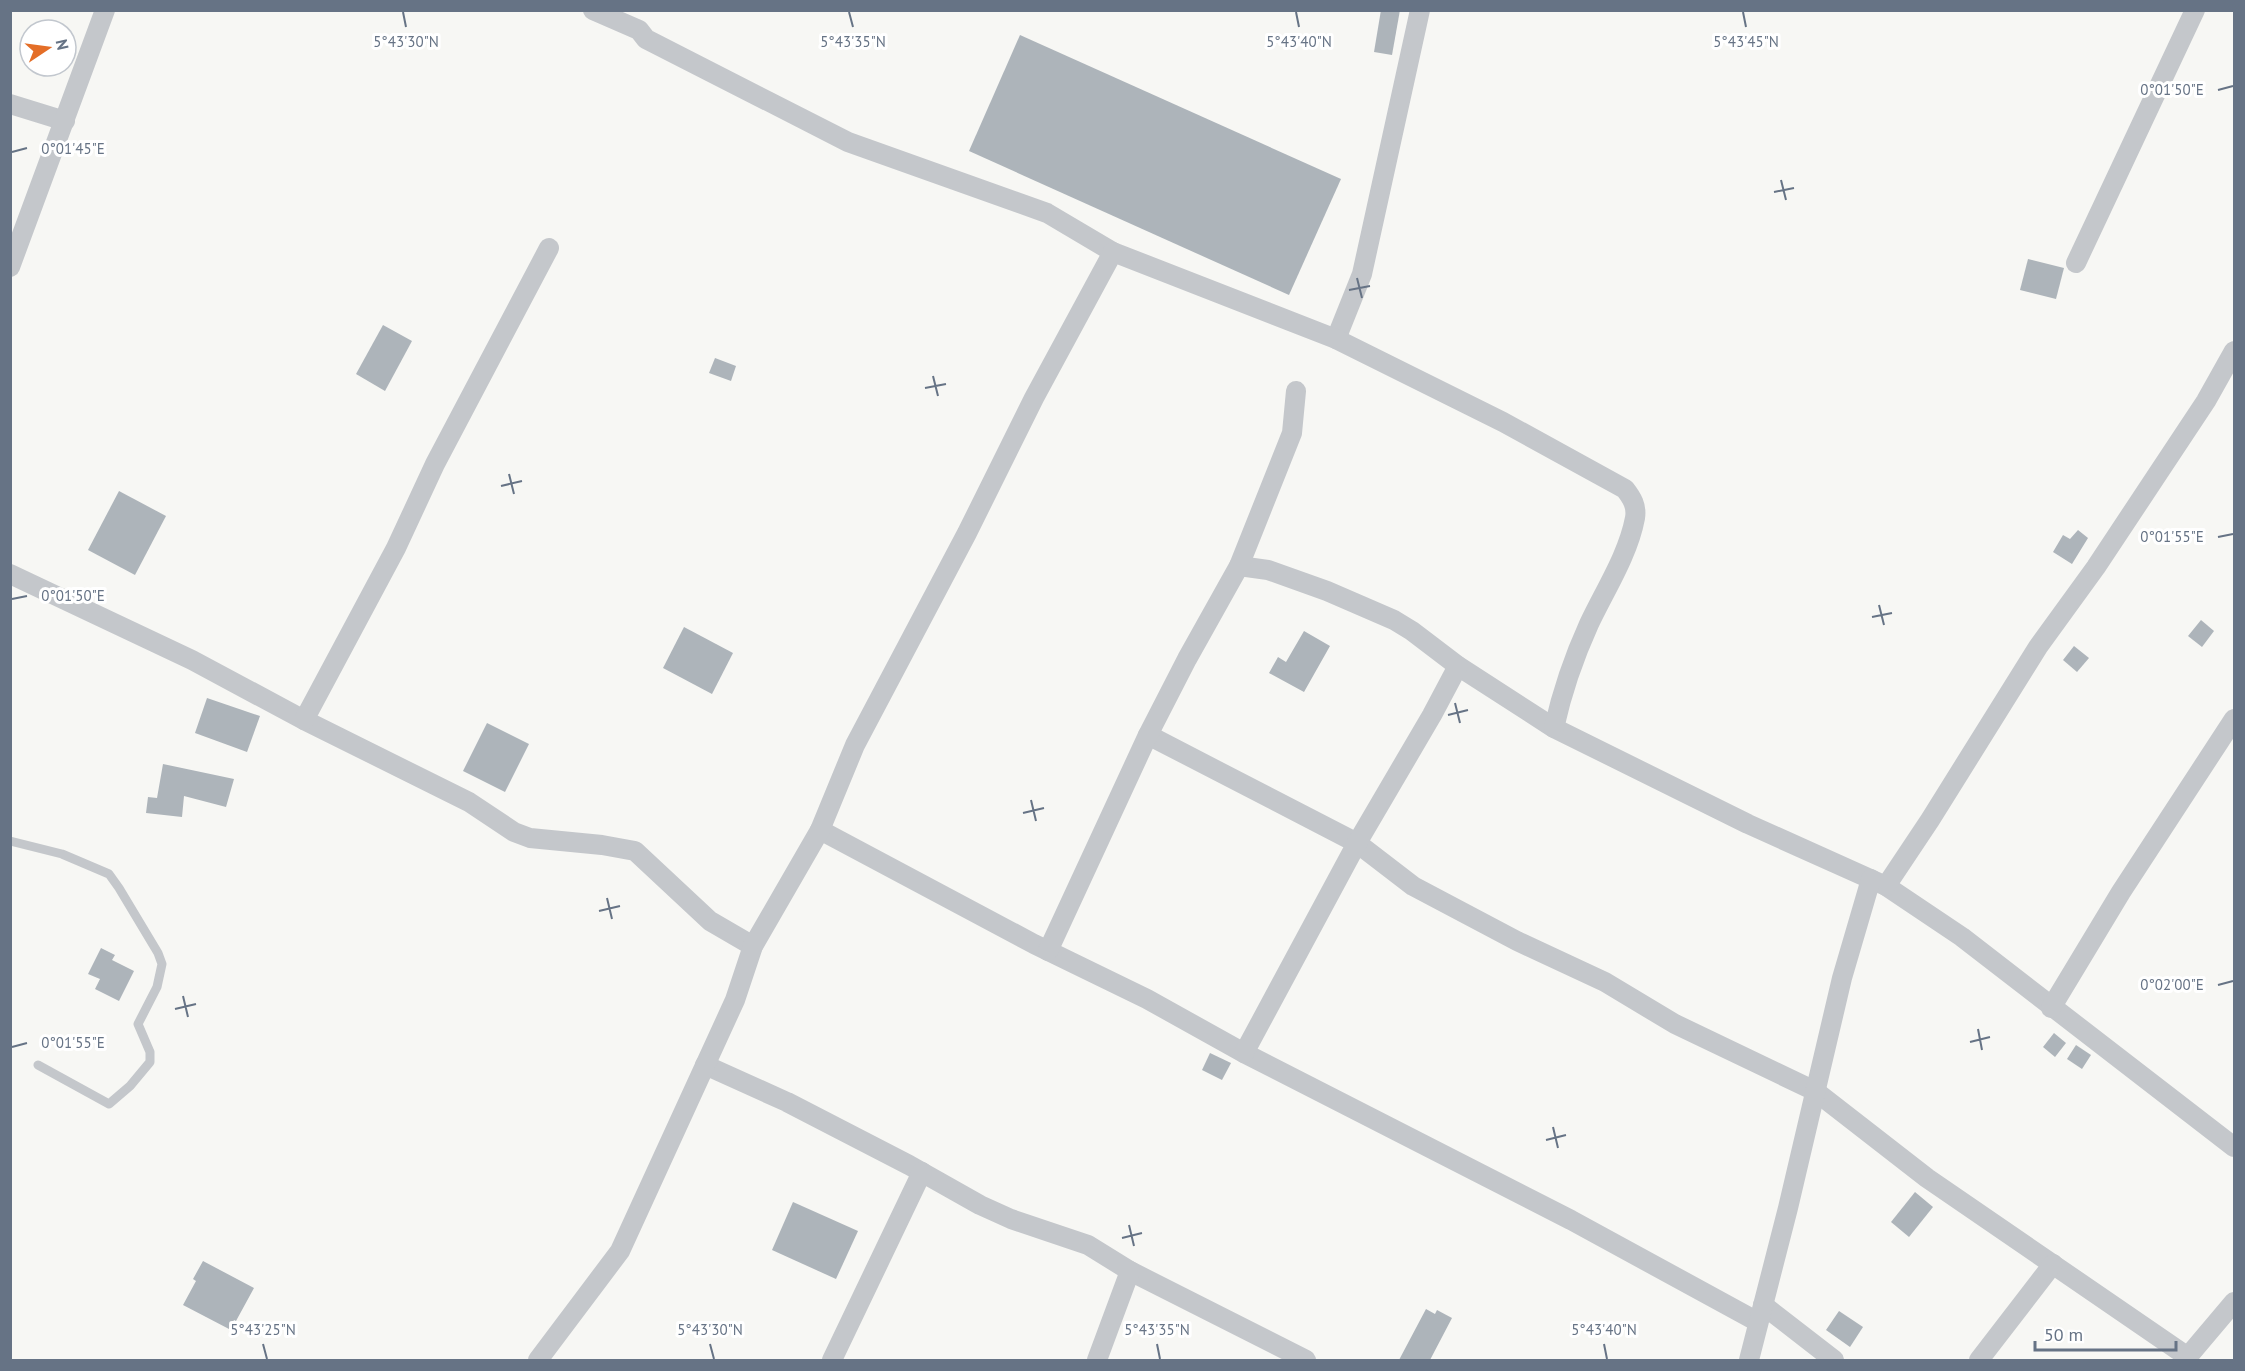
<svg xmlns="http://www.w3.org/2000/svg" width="2245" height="1371" viewBox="0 0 2245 1371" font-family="'PT Sans',sans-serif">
	<rect width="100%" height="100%" fill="#f7f7f4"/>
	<g fill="#adb4ba">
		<path d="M1381,10h19l-8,45 -18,-3z"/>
		<path d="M1020,35l321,144 -52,116 -320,-144z"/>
		<path d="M2028,259l36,9 -8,31 -36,-9z"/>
		<path d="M383,325l29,16 -27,50 -29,-17z"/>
		<path d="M715,358l21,8 -5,15 -22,-8z"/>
		<path d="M119,491l47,25 -31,59 -47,-25z"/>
		<path d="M2078,530l10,8 -16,26 -19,-12 10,-17 7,4z"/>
		<path d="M2201,620l13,11 -12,16 -14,-11z"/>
		<path d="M684,627l49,26 -21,41 -49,-26z"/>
		<path d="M1304,631l26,15 -26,46 -35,-19 9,-16 8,5z"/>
		<path d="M2074,646l15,12 -12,14 -14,-12z"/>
		<path d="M207,698l53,18 -13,36 -52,-19z"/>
		<path d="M487,723l42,21 -24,48 -42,-21z"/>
		<path d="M163,764l71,15 -8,28 -42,-11 -2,21 -36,-4 2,-16 9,1z"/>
		<path d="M101,948l14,7 -3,5 22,11 -15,30 -24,-12 5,-10 -12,-5z"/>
		<path d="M2054,1033l12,10 -11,14 -12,-10z"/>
		<path d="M2076,1045l15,10 -9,14 -15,-10z"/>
		<path d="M1210,1053l21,10 -9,17 -20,-10z"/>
		<path d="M1915,1192l18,15 -24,30 -18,-15z"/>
		<path d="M793,1202l65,29 -22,48 -64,-29z"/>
		<path d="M203,1261l51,27 -18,33 -2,-1 -5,9 -46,-24 13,-24 -3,-2z"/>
		<path d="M1426,1309l9,5 2,-4 15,8 -22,42h-31z"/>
		<path d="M1839,1311l24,16 -13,20 -24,-17z"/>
	</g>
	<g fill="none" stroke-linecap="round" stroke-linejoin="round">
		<path stroke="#c4c7cb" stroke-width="9" d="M10,841l52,13 47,20 10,14 39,65 4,11 -5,23 -19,37 12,28v10l-20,24 -21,18 -71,-39"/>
		<g stroke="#c4c7cb" stroke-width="20">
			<path d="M593,10l46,20 7,9 202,103 199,71 66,39"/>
			<path d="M10,104l55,17"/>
			<path d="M2076,263l119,-253"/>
			<path d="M10,267l95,-257"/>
			<path d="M1336,339l26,-65 58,-264"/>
			<path d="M1239,566l29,4 59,21 67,29 18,11 46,35 96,62 194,96 138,62 76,51 272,210"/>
			<path d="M10,574l182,86 112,60 165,82 45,30 16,6 72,7 33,6 75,70 43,25"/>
			<path d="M304,720l92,-172 39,-84 114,-216"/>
			<path d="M1148,735l209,108 56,43 104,55 88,41 70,42 140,67 112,87 261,179"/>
			<path d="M820,830l214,114 113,55 97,54 327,167 187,102"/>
			<path d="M1886,886l44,-66 108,-173 58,-80 110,-166 28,-50"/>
			<path d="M1048,951l100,-216 39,-76 52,-93 53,-133 4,-42"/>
			<path d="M2051,1008l70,-116 113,-173"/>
			<path d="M1244,1053l113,-210 75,-128 26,-49"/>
			<path d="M705,1065l82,37 122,63 71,40 31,14 77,26 42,26 176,89"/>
			<path d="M1763,1305l71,55"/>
			<path d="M538,1360l82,-109 115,-251 18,-54 67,-116 35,-85 112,-212 67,-135 79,-146 223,87 167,83 122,67c7,9 12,17 10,29 -7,37 -30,72 -46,106 -15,33 -27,68 -35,104"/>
			<path d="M832,1360l90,-188"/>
			<path d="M1097,1360l33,-89"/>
			<path d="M1749,1360l39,-152 54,-230 29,-99"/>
			<path d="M1979,1360l74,-96"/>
			<path d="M2185,1360l49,-58"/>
		</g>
	</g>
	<path fill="none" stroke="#667385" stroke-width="2" d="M403,12l3,15M849,12l4,15M1296,12l3,15M1743,12l3,15M2218,90l15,-4M12,152l15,-4M1781,180l5,20M1774,192l20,-4M1357,278l5,20M1349,290l21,-4M933,376l5,20M925,388l21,-4M509,474l5,20M501,486l21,-5M2218,537l15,-3M12,599l15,-3M1879,605l5,20M1872,617l20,-4M1455,703l5,20M1448,715l20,-5M1031,800l5,21M1023,813l21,-5M607,898l5,21M599,911l21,-5M2218,985l15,-4M183,996l5,21M175,1009l21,-5M1978,1029l4,21M1970,1042l20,-5M12,1047l15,-4M1553,1127l5,21M1546,1140l20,-5M1129,1225l5,21M1122,1238l20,-5M263,1344l4,15M710,1344l4,15M1157,1344l3,15M1604,1344l3,15"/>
	<g font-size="15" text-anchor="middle" fill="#667385" stroke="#fff" stroke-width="6" stroke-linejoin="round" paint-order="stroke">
		<text x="406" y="47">5°43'30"N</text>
		<text x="853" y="47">5°43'35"N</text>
		<text x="1299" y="47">5°43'40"N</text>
		<text x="1746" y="47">5°43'45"N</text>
		<text x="2172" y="95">0°01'50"E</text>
		<text x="73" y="154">0°01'45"E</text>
		<text x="2172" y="542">0°01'55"E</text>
		<text x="73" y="601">0°01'50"E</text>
		<text x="2172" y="990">0°02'00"E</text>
		<text x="73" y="1048">0°01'55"E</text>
		<text x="263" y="1335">5°43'25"N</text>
		<text x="710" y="1335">5°43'30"N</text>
		<text x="1157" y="1335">5°43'35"N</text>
		<text x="1604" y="1335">5°43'40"N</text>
	</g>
	<rect width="2245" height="1371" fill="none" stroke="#667385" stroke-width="24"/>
	<g transform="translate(48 48) rotate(77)"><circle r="28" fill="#ffffff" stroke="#c2c7ce" stroke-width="1.5"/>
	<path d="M0-4.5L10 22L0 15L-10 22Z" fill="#e46e27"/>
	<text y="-9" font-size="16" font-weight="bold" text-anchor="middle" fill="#667385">N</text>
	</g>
	<path d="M2035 1341v9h141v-9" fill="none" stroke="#667385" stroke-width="3"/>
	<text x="2044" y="1341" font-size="18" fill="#667385" stroke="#ffffff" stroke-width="4.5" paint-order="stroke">50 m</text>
</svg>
